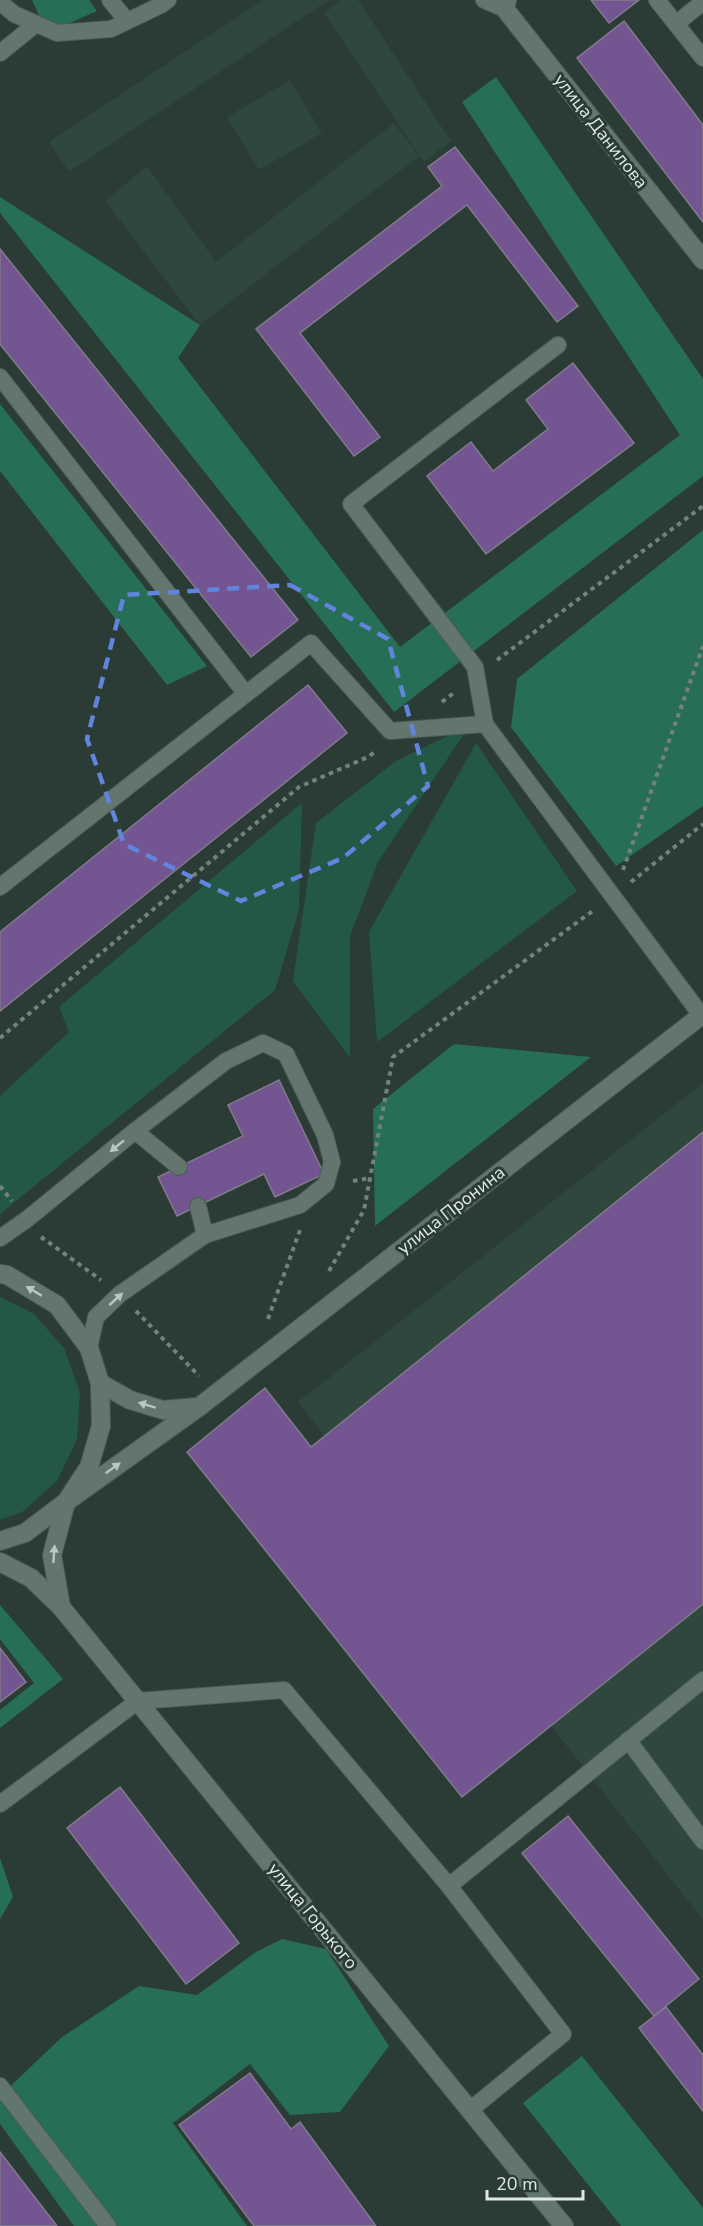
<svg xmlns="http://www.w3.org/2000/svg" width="703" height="2226" viewBox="0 0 703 2226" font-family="'Nunito Sans',sans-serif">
	<rect width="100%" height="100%" fill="#2a3c35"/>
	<g fill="#2f473d">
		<path d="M263,0h66l-260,172 -20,-30z"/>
		<path d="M342,0h16l93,141 -27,21 -100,-149z"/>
		<path d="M290,80l32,53 -63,37 -32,-53z"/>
		<path d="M394,123l25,33 -219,169 -95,-124 42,-35 69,96z"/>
		<path d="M703,1083v837l-405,-518z"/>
	</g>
	<g fill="#235846">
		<path d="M470,725l-92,137 -28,74v122l-57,-77 23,-158 80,-62z"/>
		<path d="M476,743l101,148 -200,151 -8,-110z"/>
		<path d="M302,803l-3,107 -24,80 -275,224v-118l69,-64 -10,-25z"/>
		<path d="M0,1297l33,16 31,35 16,45 -3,46 -20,42 -35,31 -22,8z"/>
	</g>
	<g fill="#266e56">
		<path d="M32,0h57l8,11 -50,22z"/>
		<path d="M496,77l207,302v97l-309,236 -394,-499v-16l200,128 -22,33 222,289 280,-212 -218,-333z"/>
		<path d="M0,404l207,262 -40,19 -167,-214z"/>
		<path d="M703,530v276l-87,60 -105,-139 6,-48z"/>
		<path d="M454,1044l137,13 -216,169 -2,-117z"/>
		<path d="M0,1605l63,74 -63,49v-18l34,-27 -34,-44z"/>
		<path d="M0,1858l13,39 -13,22z"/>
		<path d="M282,1939l44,10 63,97 -49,66 -50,3 -40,-51 -77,59 74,103h-173l-74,-102v-28l62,-59 77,-51 58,9 59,-43z"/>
		<path d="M582,2056l121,152v18h-82l-98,-123z"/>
	</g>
	<g fill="#735592" stroke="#827b8b" stroke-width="1.5">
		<path d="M591,0h48l-30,23z"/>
		<path d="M624,21l79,104v97l-126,-164z"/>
		<path d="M455,147l123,159 -21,16 -90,-117 -167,128 80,104 -26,19 -98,-127 186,-143 -14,-19z"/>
		<path d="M0,249l298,371 -47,37 -251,-313z"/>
		<path d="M573,363l61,80 -148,111 -59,-78 44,-34 22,29 55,-42 -22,-29z"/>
		<path d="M308,685l39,48 -347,278v-79z"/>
		<path d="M279,1080l45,94 -49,23 -11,-23 -87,42 -19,-39 85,-41 -15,-31z"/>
		<path d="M703,1132v472l-241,193 -275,-345 78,-64 46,59z"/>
		<path d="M0,1648l26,34 -26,20z"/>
		<path d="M120,1787l119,156 -53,41 -119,-156z"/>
		<path d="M568,1816l131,163 -45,37 -132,-163z"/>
		<path d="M666,2007l37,48v56l-64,-83z"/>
		<path d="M250,2073l41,56 9,-7 76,104h-122l-75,-101z"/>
		<path d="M0,2152l57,74h-57z"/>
	</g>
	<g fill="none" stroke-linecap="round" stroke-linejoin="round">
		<g stroke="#4b5b55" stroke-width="18">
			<g id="lane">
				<path d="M110,0l17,21"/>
				<path d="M484,0l21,9"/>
				<path d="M657,0l46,58"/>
				<path d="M0,2l14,12 43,19 54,-4 50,-24 7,-5"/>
				<path d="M677,23l26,-21"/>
				<path d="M0,53l36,-29"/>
				<path d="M0,377l246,317"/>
				<path d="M485,724l-10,-57 -124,-163 207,-159"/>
				<path d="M0,887l311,-244 79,88 95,-7 216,291"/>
				<path d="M135,1131l91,-70 37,-18 23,11 39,81 7,27 -6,22 -26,21 -95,30"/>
				<path d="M0,1238l26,-18 109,-89 44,36"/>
				<path d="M89,1348l7,-31 24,-23 85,-59 -7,-29"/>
				<path d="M628,1740l75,101"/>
				<path d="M0,1804l138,-103 146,-11 165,196 114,148 -93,76"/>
				<path d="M449,1886l254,-206"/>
				<path d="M0,2086l108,140"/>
			</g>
		</g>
		<g stroke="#4b5b55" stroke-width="20">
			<g id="street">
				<path d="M507,0l-2,9 198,251"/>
				<path d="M0,1562l31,16 30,29 503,619"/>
				<path d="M61,1607l-9,-52 14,-53"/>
			</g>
		</g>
		<g stroke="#4b5b55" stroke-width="20">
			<g id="secondary">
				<path d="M0,1274l7,1 50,30 32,43 11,35 1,43 -12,41 -23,35 -41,31 -25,8"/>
				<path d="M100,1383l30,17 33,10 34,-3"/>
				<path d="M66,1502l133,-95 504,-393"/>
			</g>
		</g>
		<g stroke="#73827c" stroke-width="4" stroke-dasharray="4.5 4.5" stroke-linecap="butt">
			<path d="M497,660l206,-154"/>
			<path d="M442,702l13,-10"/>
			<path d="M623,870l80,-224"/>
			<path d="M631,882l72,-58"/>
			<path d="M0,1038l299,-251 69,-30 8,-6"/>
			<path d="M353,1181l17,-3"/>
			<path d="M0,1186l12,15"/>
			<path d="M41,1237l60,43"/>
			<path d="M329,1271l35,-61 29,-153 201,-147"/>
			<path d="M136,1311l63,65"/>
			<path d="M268,1319l32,-89"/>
		</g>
		<use href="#lane" stroke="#63766e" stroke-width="16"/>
		<use href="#street" stroke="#63766e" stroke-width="18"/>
		<use href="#secondary" stroke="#63766e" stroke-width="18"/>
	</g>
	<defs><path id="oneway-solid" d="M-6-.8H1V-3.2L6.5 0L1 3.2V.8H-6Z" transform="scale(1.5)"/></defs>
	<g fill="#bac7c1">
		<use href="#oneway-solid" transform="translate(117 1146) rotate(141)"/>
		<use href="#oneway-solid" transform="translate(34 1291) rotate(-149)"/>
		<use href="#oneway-solid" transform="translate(116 1299) rotate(-42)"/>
		<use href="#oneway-solid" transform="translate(147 1405) rotate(-163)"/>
		<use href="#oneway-solid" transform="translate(113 1468) rotate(-36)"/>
		<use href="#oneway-solid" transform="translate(54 1554) rotate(-86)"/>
	</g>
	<path fill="none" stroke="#6185dd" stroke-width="4.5" stroke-dasharray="12 8" stroke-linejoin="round" d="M290,585l98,54 40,147 -85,72 -102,43 -117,-57 -37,-105 37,-144z"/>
	<g text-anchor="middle" stroke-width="6" stroke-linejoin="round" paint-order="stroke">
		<g font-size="18" fill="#dfeae5" stroke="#2a3c35">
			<text transform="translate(601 131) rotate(52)" y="6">улица Данилова</text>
			<text transform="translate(451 1210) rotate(-38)" y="6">улица Пронина</text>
			<text transform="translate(313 1916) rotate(51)" y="6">улица Горького</text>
		</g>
	</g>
	<path d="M487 2190v9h96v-9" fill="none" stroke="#dfeae5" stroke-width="3"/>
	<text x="496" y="2190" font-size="18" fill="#dfeae5" stroke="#2a3c35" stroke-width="4.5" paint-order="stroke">20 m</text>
</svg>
